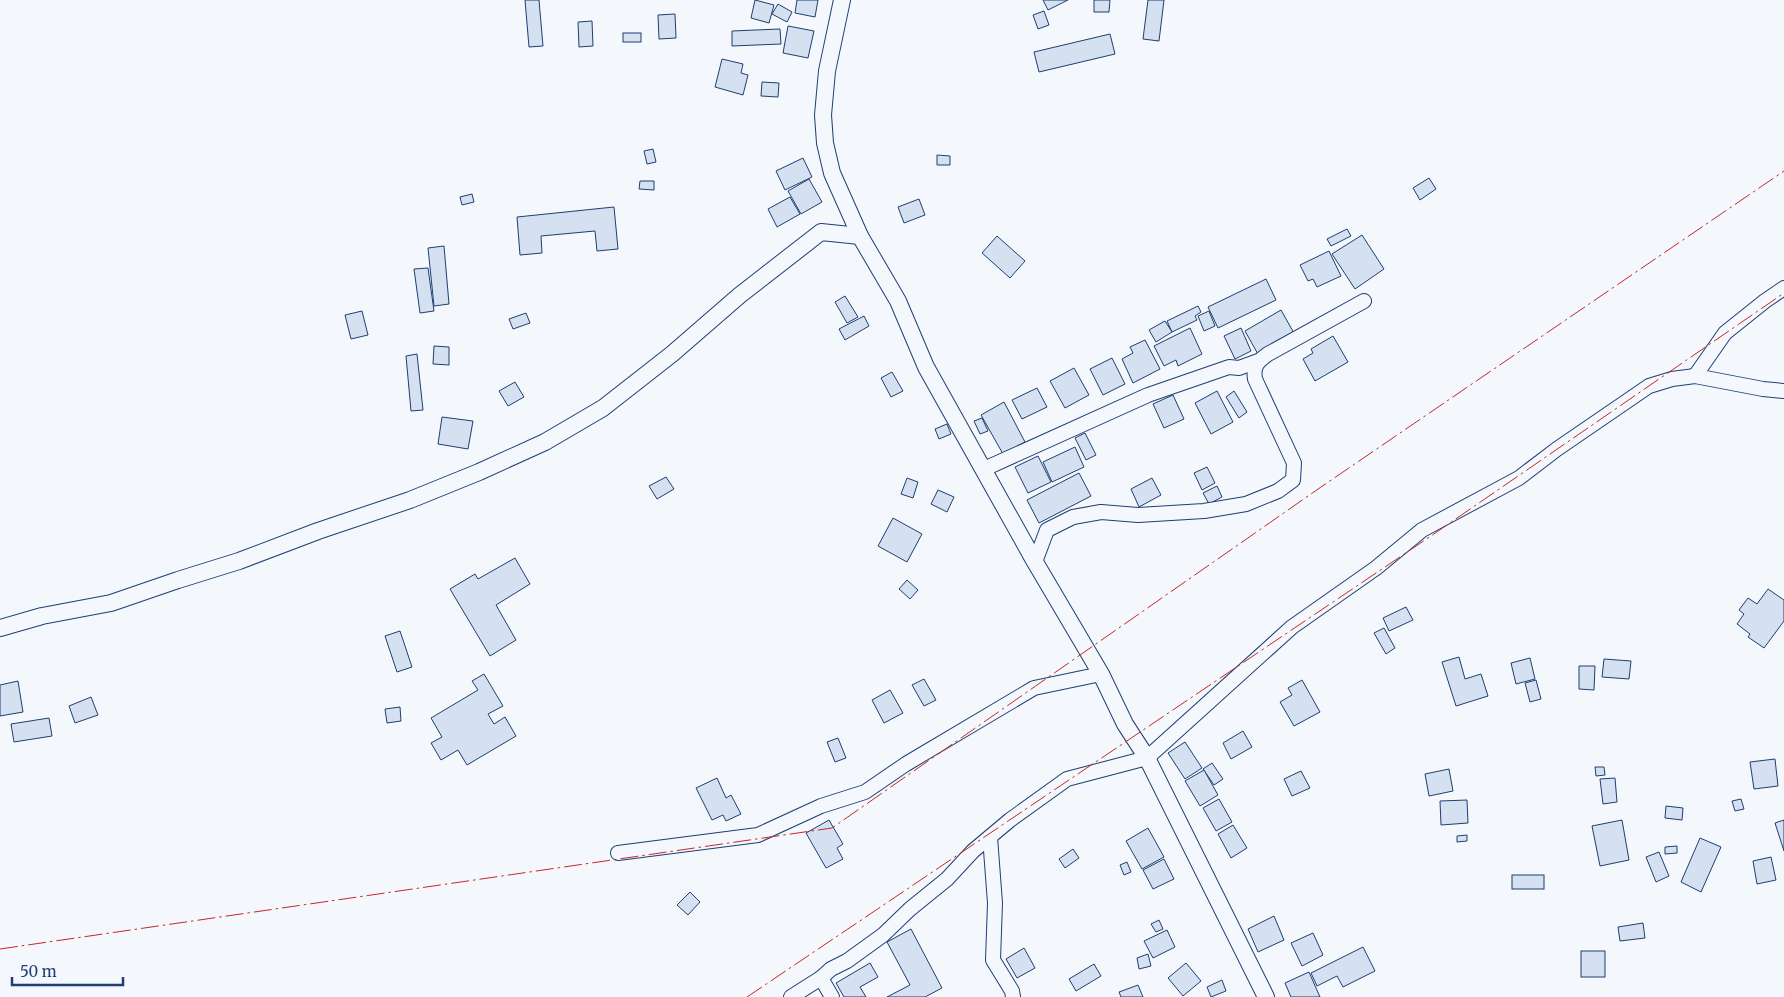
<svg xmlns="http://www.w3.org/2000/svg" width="1784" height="997" viewBox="0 0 1784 997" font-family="Merriweather,serif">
	<rect width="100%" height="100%" fill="#f4f7fb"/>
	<g fill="#d5e0f0" stroke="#1d3f73">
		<path d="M525,0h14l4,46 -14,1z"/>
		<path d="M755,0l19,5 -5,18 -18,-5z"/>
		<path d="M797,0h21l-3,17 -20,-4z"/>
		<path d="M1043,0h25l-20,10z"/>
		<path d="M1094,0h16l-1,12h-15z"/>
		<path d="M1148,0h16l-5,41 -16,-2z"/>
		<path d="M778,4l14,8 -5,10 -15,-8z"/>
		<path d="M1044,11l5,14 -11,4 -5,-14z"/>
		<path d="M675,14l1,24 -17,1 -1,-24z"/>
		<path d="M592,21l1,25 -14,1 -1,-25z"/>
		<path d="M788,26l26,5 -6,27 -25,-5z"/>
		<path d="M780,29l1,15 -49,2v-15z"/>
		<rect x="623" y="33" width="18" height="9"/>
		<path d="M1110,34l5,20 -76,18 -5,-20z"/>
		<path d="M722,59l21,5 -2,9 7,2 -5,20 -28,-8z"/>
		<path d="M762,82l17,1 -1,14 -17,-1z"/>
		<path d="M653,149l3,13 -9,2 -3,-13z"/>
		<path d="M937,155l13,1v9h-13z"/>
		<path d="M803,158l9,19 -27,13 -9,-19z"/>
		<path d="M1429,178l7,11 -16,11 -7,-12z"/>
		<path d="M809,179l13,23 -21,12 -13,-23z"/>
		<path d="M640,181h14v9l-15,-1z"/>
		<path d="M472,194l2,8 -12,3 -2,-8z"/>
		<path d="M790,197l10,17 -23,13 -9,-18z"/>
		<path d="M919,199l6,16 -21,8 -6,-16z"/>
		<path d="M614,207l4,42 -21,2 -2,-20 -54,5 1,17 -22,2 -3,-38z"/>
		<path d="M1347,229l4,7 -20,10 -4,-7z"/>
		<path d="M1362,235l22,34 -29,20 -23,-35z"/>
		<path d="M997,236l28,25 -15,17 -28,-25z"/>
		<path d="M444,246l5,58 -15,2 -6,-58z"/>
		<path d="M1329,251l12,25 -24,11 -4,-8 -5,2 -8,-16z"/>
		<path d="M428,268l6,43 -14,2 -6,-44z"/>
		<path d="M1266,279l10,21 -58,28 -10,-21z"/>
		<path d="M845,296l13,21 -11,6 -12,-21z"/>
		<path d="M1198,306l3,6 -6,4 2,4 -25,12 -5,-11z"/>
		<path d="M1281,310l14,25 -36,21 -14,-25z"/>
		<path d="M362,311l6,24 -17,4 -6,-24z"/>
		<path d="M1209,311l6,15 -11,5 -6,-15z"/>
		<path d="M526,313l4,10 -17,6 -4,-10z"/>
		<path d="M864,316l5,10 -24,14 -6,-11z"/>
		<path d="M1165,321l7,11 -16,10 -7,-12z"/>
		<path d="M1190,328l12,26 -24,12 -2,-6 -12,6 -10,-20z"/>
		<path d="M1241,328l10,23 -16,8 -11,-23z"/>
		<path d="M1333,336l15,26 -33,19 -12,-22 10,-6 -2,-4z"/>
		<path d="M1145,340l15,29 -27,14 -11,-24 11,-6 -3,-6z"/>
		<path d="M434,346l15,1v18l-16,-1z"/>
		<path d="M417,354l6,56 -12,1 -5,-55z"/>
		<path d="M1112,358l13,26 -22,11 -13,-26z"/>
		<path d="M1074,368l15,27 -24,13 -15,-27z"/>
		<path d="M892,372l11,19 -12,6 -10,-19z"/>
		<path d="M515,382l9,15 -16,9 -9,-15z"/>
		<path d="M1037,388l10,19 -25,12 -10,-19z"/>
		<path d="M1217,391l16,31 -22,12 -16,-31z"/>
		<path d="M1234,391l13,21 -8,6 -13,-21z"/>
		<path d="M1173,395l11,24 -20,9 -11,-24z"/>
		<path d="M1004,402l21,40 -22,12 -22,-39z"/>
		<path d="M442,417l31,4 -5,28 -30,-5z"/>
		<path d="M982,418l6,13 -8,3 -6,-13z"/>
		<path d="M947,424l4,10 -12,5 -4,-10z"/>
		<path d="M1085,433l11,22 -10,5 -11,-22z"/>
		<path d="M1075,447l9,20 -32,15 -9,-20z"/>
		<path d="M1038,456l13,26 -23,11 -13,-26z"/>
		<path d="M1207,467l8,16 -13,7 -8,-17z"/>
		<path d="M1079,473l12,23 -52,27 -12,-23z"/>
		<path d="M666,477l8,12 -17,10 -8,-13z"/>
		<path d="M907,478l11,4 -5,16 -12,-4z"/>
		<path d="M1152,478l9,17 -22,12 -8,-18z"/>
		<path d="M1217,486l5,11 -13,7 -6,-11z"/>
		<path d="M938,490l16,7 -7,15 -16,-8z"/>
		<path d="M893,518l29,16 -15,28 -29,-16z"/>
		<path d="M515,558l15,26 -34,21 20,35 -26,16 -40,-67 25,-15 3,5z"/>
		<path d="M907,580l11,10 -8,9 -11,-10z"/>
		<path d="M1768,589l16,11v21l-20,27 -16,-11 2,-3 -13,-10 7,-10 -5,-4 9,-12 9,6z"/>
		<path d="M1406,607l7,13 -24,11 -6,-13z"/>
		<path d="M1384,628l11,20 -9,6 -12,-21z"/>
		<path d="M400,631l12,36 -15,5 -12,-36z"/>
		<path d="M1459,657l6,22 16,-5 7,22 -32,10 -14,-44z"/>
		<path d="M1530,658l5,21 -19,5 -5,-21z"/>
		<path d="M1604,659l27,2 -2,18 -27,-2z"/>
		<path d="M1579,666h16l-1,24 -15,-1z"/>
		<path d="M484,674l19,32 -15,8 6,10 11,-7 11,19 -49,29 -9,-15 -17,10 -10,-17 11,-6 -11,-19 47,-28 -6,-9z"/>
		<path d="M924,679l12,21 -12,6 -12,-21z"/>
		<path d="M1302,680l18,32 -26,14 -14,-24 12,-7 -4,-7z"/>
		<path d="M1536,680l5,19 -11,3 -5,-19z"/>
		<path d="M18,681l5,31 -23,4v-31z"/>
		<path d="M890,690l13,23 -19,10 -12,-23z"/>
		<path d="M91,697l7,18 -23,8 -6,-17z"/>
		<path d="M400,707l1,14 -14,2 -2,-14z"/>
		<path d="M49,718l3,18 -38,6 -3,-18z"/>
		<path d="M1243,731l9,16 -21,12 -8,-16z"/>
		<path d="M838,738l8,20 -11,4 -8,-20z"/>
		<path d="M1185,742l17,26 -17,11 -17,-26z"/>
		<path d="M1775,759l3,27 -24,3 -4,-27z"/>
		<path d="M1212,763l11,16 -9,6 -11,-16z"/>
		<path d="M1595,767h9l1,8 -9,1z"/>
		<path d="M1449,769l4,22 -24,5 -4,-22z"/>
		<path d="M1204,770l14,25 -18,11 -15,-25z"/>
		<path d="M1301,771l9,17 -18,8 -8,-17z"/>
		<path d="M717,778l9,20 5,-3 10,19 -15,7 -3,-6 -11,5 -16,-32z"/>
		<path d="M1615,778l2,24 -14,2 -3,-25z"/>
		<path d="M1219,799l13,23 -16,9 -13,-23z"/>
		<path d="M1741,799l3,10 -9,2 -3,-10z"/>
		<path d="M1467,800l1,23 -27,2 -1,-24z"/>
		<path d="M1666,806l17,2 -1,12 -17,-2z"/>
		<path d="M829,820l14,24 -6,4 6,11 -17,9 -20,-35z"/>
		<path d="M1622,820l7,40 -29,6 -8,-40z"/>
		<path d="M1784,820v31l-9,-28z"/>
		<path d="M1233,825l14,23 -16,10 -13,-24z"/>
		<path d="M1148,828l16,29 -22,12 -16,-28z"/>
		<path d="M1467,835v6l-10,1v-6z"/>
		<path d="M1700,838l21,9 -20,45 -20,-10z"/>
		<path d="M1677,846v7l-12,1v-7z"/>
		<path d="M1073,849l6,9 -14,10 -6,-9z"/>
		<path d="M1659,852l10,24 -13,6 -10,-25z"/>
		<path d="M1771,857l5,23 -19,4 -4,-23z"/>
		<path d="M1164,859l10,20 -21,10 -10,-19z"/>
		<path d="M1127,862l4,10 -7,3 -4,-10z"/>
		<rect x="1512" y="875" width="32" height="14"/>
		<path d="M690,892l10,10 -12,13 -11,-10z"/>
		<path d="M1274,916l10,24 -26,12 -10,-23z"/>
		<path d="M1159,920l4,9 -7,3 -5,-8z"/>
		<path d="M1643,923l2,15 -25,3 -2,-14z"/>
		<path d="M911,929l31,59 -17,9h-38l23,-12 -23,-43z"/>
		<path d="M1167,930l8,17 -22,11 -9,-17z"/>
		<path d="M1313,933l10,22 -21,11 -11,-23z"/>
		<path d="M1363,947l12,24 -32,16 -6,-11 -20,10 -6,-13z"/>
		<path d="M1024,948l11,20 -18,10 -11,-19z"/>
		<rect x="1581" y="951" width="24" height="26"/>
		<path d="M1148,954l3,12 -12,3 -2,-11z"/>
		<path d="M870,963l8,14 -18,10 6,10h-22l-8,-14z"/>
		<path d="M1186,963l15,18 -18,15 -15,-18z"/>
		<path d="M1094,964l7,12 -25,15 -7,-12z"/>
		<path d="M1309,972l11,25h-29l-6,-14z"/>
		<path d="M1222,980l4,11 -15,6 -4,-10z"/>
		<path d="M1138,985l5,12h-22l-2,-5z"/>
	</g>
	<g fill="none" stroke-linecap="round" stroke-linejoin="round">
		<g stroke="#1d3f73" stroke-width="16">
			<g id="minor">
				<path d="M1695,376l30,-43 40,-32 19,-13"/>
				<path d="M984,469l164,-74 81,-28 10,1 19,-7"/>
				<path d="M1035,562l12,-32 26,-13 28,-5 37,3 66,-4 42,-7 32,-13 15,-11 1,-17 -39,-84c-2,-13 2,-17 13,-25l96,-53"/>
				<path d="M990,837l5,66 -2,57 19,31 1,6"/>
				<path d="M618,853l140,-18 63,-29 44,-14 41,-28 128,-76 67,-14"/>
				<path d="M791,997l30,-19"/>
				<path d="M832,997l-11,-19 10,-9 16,-8 36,-26 27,-26 37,-30 26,-28 37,-31 57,-41 80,-21 145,-131 84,-59 46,-38 97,-52 38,-29 92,-63 23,-7 23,-3 68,13 21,2"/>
			</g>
		</g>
		<g stroke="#1d3f73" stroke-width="18">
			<g id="tertiary">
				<path d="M842,0l-15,71 -4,44 2,28 7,30 28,63 38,65 28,66 109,195 66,112 24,50 22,34 119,239"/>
				<path d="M0,628l42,-12 69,-13 67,-23 61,-19 79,-30 92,-31 69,-28 66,-30 58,-34 69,-54 68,-59 81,-63 39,4"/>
			</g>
		</g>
		<use href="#minor" stroke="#f4f7fb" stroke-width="14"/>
		<use href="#tertiary" stroke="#f4f7fb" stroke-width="16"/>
		<g stroke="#c62828" stroke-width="1" stroke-dasharray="18 4 2.5 4" stroke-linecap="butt">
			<path d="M0,949l832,-121 489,-341 463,-316"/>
			<path d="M747,997l684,-461 353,-243"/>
		</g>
	</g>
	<path d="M12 977v8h111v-8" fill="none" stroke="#1d3f73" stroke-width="2.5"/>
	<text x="20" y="977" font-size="15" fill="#1d3f73" stroke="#f4f7fb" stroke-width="4" paint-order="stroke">50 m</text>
</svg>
